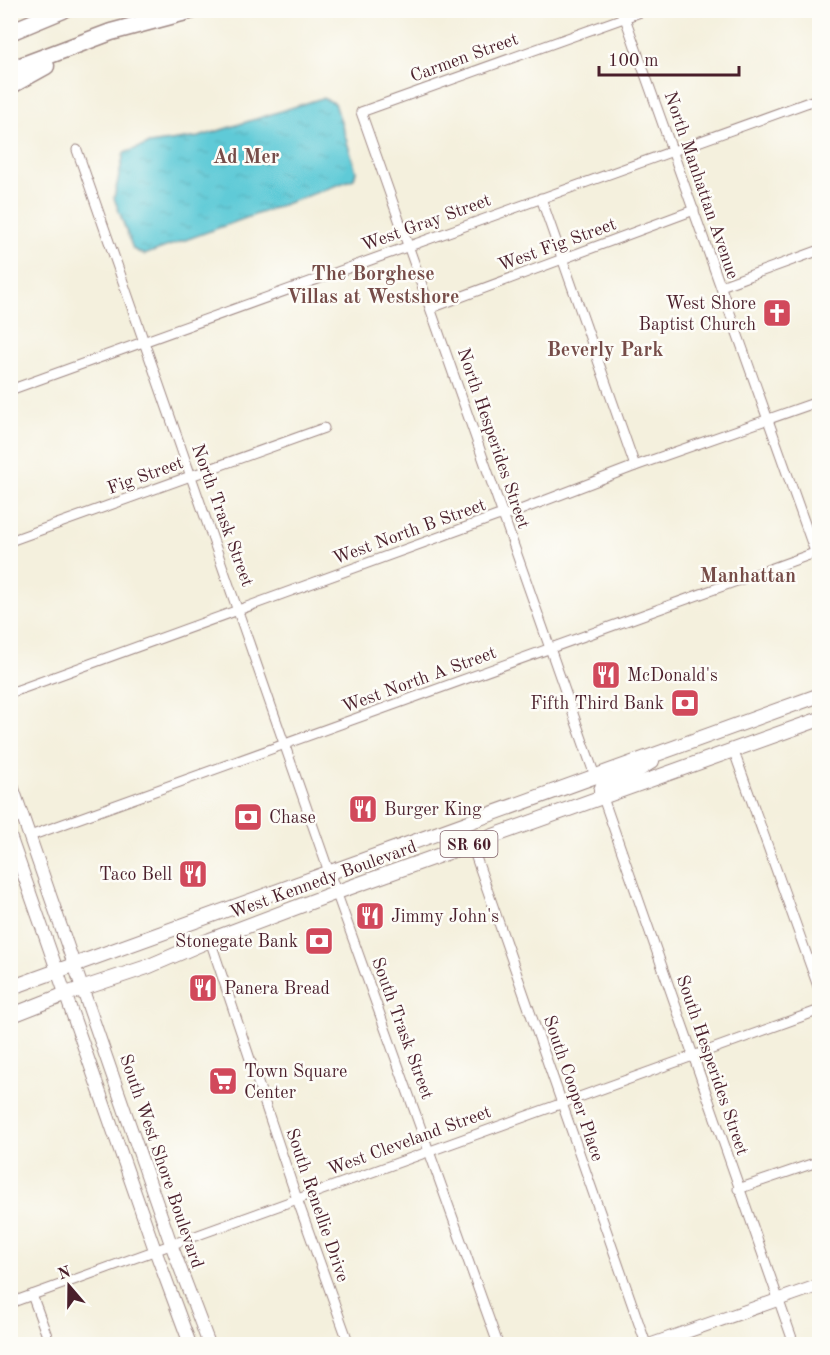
<svg xmlns="http://www.w3.org/2000/svg" width="830" height="1355" viewBox="0 0 830 1355" font-family="'Old Standard TT',serif">
	<defs>
		<pattern id="water-ripples" width="26" height="14" patternUnits="userSpaceOnUse" patternTransform="scale(1.5)"><rect width="26" height="14" fill="#5ecad7"/><path d="M2 4q2-2 4 0t4 0M15 11q2-2 4 0t4 0" fill="none" stroke="#53adb9"/></pattern>
	</defs>
	<rect width="100%" height="100%" fill="#fdfcf7"/>
	<filter id="ink" filterUnits="userSpaceOnUse"><feTurbulence type="fractalNoise" baseFrequency=".0167" numOctaves="2"/><feDisplacementMap in="SourceGraphic" scale="12" xChannelSelector="R" yChannelSelector="G"/><feConvolveMatrix kernelMatrix="1 2 1 2 8 2 1 2 1" color-interpolation-filters="sRGB"/></filter>
	<filter id="wash" filterUnits="userSpaceOnUse"><feTurbulence type="fractalNoise" baseFrequency=".008" numOctaves="4" result="noise"/><feDisplacementMap in="SourceGraphic" scale="24" xChannelSelector="R" yChannelSelector="G"/><feGaussianBlur stdDeviation="1.35" result="paint"/><feColorMatrix in="noise" values="0 0 0 0 0 0 0 0 0 0 0 0 0 0 0 0 0 1.4 0 .05"/><feComposite in="paint" operator="in"/></filter>
	<g filter="url(#wash)">
		<rect width="100%" height="100%" fill="#f4f0dd"/>
		<path fill="url(#water-ripples)" stroke="#547481" stroke-width="1.5" d="M322,98l13,5 21,68 -2,8 -210,76 -11,-6 -19,-51 10,-45 25,-9 50,-7z"/>
	</g>
	<g filter="url(#ink)">
		<g fill="none" stroke-linecap="round" stroke-linejoin="round">
			<g stroke="#9f8884" stroke-width="11">
				<g id="street">
					<path d="M625,18l195,548"/>
					<path d="M77,150l252,722 169,472"/>
					<path d="M541,198l94,268"/>
					<path d="M721,286l99,-36"/>
					<path d="M431,308l263,-98"/>
					<path d="M10,390l810,-292"/>
					<path d="M10,541l314,-113"/>
					<path d="M10,693l487,-177 13,-2 125,-48 185,-65"/>
					<path d="M733,749l87,243"/>
					<path d="M595,776l-234,-664 285,-102"/>
					<path d="M602,795l192,549"/>
					<path d="M30,836l790,-285"/>
					<path d="M471,843l175,501"/>
					<path d="M210,940l87,259 52,145"/>
					<path d="M738,1189l82,-28"/>
					<path d="M32,1295l18,49"/>
					<path d="M10,1303l810,-293"/>
				</g>
			</g>
			<g stroke="#9f8884" stroke-width="14">
				<g id="secondary">
					<path d="M10,780l161,464 38,100"/>
					<path d="M10,836l145,414 35,94"/>
					<path d="M652,1344l168,-59"/>
				</g>
			</g>
			<g stroke="#9f8884" stroke-width="16">
				<g id="primary">
					<path d="M602,795l-1,-5 2,-5 32,-13 17,-11"/>
					<path d="M10,988l810,-293"/>
					<path d="M10,1016l56,-22 81,-27 63,-27 127,-48 483,-173"/>
				</g>
			</g>
			<g stroke="#9f8884" stroke-width="19">
				<g id="highway">
					<path d="M10,32l53,-22"/>
					<path d="M10,70l101,-38 82,-22"/>
					<path d="M10,86l36,-20"/>
				</g>
			</g>
			<use href="#street" stroke="#fff" stroke-width="9"/>
			<use href="#secondary" stroke="#fff" stroke-width="12"/>
			<use href="#primary" stroke="#fff" stroke-width="14"/>
			<use href="#highway" stroke="#fff" stroke-width="16"/>
		</g>
	</g>
	<defs>
		<g id="church-square" transform="scale(1.5)"><rect x="-9" y="-9" width="18" height="18" rx="4" fill="#d1495b" stroke="#fdfcf7"/><path d="M-1.2-6h2.4v3.5h3.3v2.4h-3.3V6h-2.4V-.1h-3.3v-2.4h3.3Z" fill="#fff"/></g>
		<g id="restaurant-square" transform="scale(1.5)"><rect x="-9" y="-9" width="18" height="18" rx="4" fill="#d1495b" stroke="#fdfcf7"/><path d="M-5-6h1v4h1v-4h1v4h1v-4h1v5L-1.5 .5V6h-2V.5L-5-1ZM5-6V6H3V1.5H1.5Q1.5-4 5-6Z" fill="#fff"/></g>
		<g id="bank-square" transform="scale(1.5)"><rect x="-9" y="-9" width="18" height="18" rx="4" fill="#d1495b" stroke="#fdfcf7"/><path d="M-6-4H6V4H-6ZM0-2.3a2.3 2.3 0 1 0 0 4.6a2.3 2.3 0 1 0 0-4.6Z" fill="#fff"/></g>
		<g id="supermarket-square" transform="scale(1.5)"><rect x="-9" y="-9" width="18" height="18" rx="4" fill="#d1495b" stroke="#fdfcf7"/><path d="M-6-5.5h2.5l.6 2H6L4.5 2H-2.5L-4.4-4H-6ZM-1.5 3.2a1.3 1.3 0 1 0 .1 0ZM3 3.2a1.3 1.3 0 1 0 .1 0Z" fill="#fff"/></g>
	</defs>
	<g fill-rule="evenodd">
		<use href="#church-square" x="777" y="313"/>
		<use href="#restaurant-square" x="606" y="675"/>
		<use href="#bank-square" x="685" y="703"/>
		<use href="#restaurant-square" x="363" y="809"/>
		<use href="#bank-square" x="248" y="817"/>
		<use href="#restaurant-square" x="193" y="874"/>
		<use href="#restaurant-square" x="370" y="916"/>
		<use href="#bank-square" x="319" y="941"/>
		<use href="#restaurant-square" x="203" y="988"/>
		<use href="#supermarket-square" x="223" y="1081"/>
	</g>
	<g text-anchor="middle" stroke-width="5" stroke-linejoin="round" paint-order="stroke">
		<rect fill="#fdfcf7" stroke="#806168" stroke-width="1.5" x="440.5" y="831" width="57" height="26" rx="4.5"/>
		<g font-size="16" font-weight="bold" fill="#4a1f2b">
			<text x="469" y="850">SR 60</text>
		</g>
		<g font-size="18" fill="#4a1f2b" stroke="#fdfcf7">
			<text transform="translate(464 57) rotate(-20)" y="6">Carmen Street</text>
			<text transform="translate(702 185) rotate(71)" y="6">North Manhattan Avenue</text>
			<text transform="translate(426 222) rotate(-20)" y="6">West Gray Street</text>
			<text transform="translate(557 244) rotate(-20)" y="6">West Fig Street</text>
			<text transform="translate(494 438) rotate(71)" y="6">North Hesperides Street</text>
			<text transform="translate(145 475) rotate(-20)" y="6">Fig Street</text>
			<text transform="translate(223 515) rotate(70)" y="6">North Trask Street</text>
			<text transform="translate(409 531) rotate(-20)" y="6">West North B Street</text>
			<text transform="translate(419 679) rotate(-20)" y="6">West North A Street</text>
			<text transform="translate(323 879) rotate(-20)" y="6">West Kennedy Boulevard</text>
			<text transform="translate(403 1028) rotate(70)" y="6">South Trask Street</text>
			<text transform="translate(713 1065) rotate(71)" y="6">South Hesperides Street</text>
			<text transform="translate(574 1088) rotate(71)" y="6">South Cooper Place</text>
			<text transform="translate(409 1140) rotate(-20)" y="6">West Cleveland Street</text>
			<text transform="translate(162 1161) rotate(71)" y="6">South West Shore Boulevard</text>
			<text transform="translate(318 1205) rotate(71)" y="6">South Renellie Drive</text>
		</g>
		<g font-size="18" fill="#4a1f2b" stroke="#fdfcf7" text-anchor="start">
			<text x="756" y="309" text-anchor="end">West Shore<tspan x="756" dy="21">Baptist Church</tspan></text>
			<text x="627" y="681">McDonald's</text>
			<text x="664" y="709" text-anchor="end">Fifth Third Bank</text>
			<text x="384" y="815">Burger King</text>
			<text x="269" y="823">Chase</text>
			<text x="172" y="880" text-anchor="end">Taco Bell</text>
			<text x="391" y="922">Jimmy John's</text>
			<text x="298" y="947" text-anchor="end">Stonegate Bank</text>
			<text x="224" y="994">Panera Bread</text>
			<text x="244" y="1077">Town Square<tspan x="244" dy="21">Center</tspan></text>
		</g>
		<g font-size="20" font-weight="bold" fill="#764c48" stroke="#fdfcf7">
			<text x="246" y="163">Ad Mer</text>
			<text x="373" y="280">The Borghese<tspan x="373" dy="23">Villas at Westshore</tspan></text>
			<text x="605" y="356">Beverly Park</text>
			<text x="748" y="582">Manhattan</text>
		</g>
	</g>
	<rect width="830" height="1355" fill="none" stroke="#fdfcf7" stroke-width="36"/>
	<g transform="translate(69 1286) rotate(340)" stroke="#fdfcf7" stroke-width="4.5" paint-order="stroke">
	<path d="M0-4.5L10 22L0 15L-10 22Z" fill="#4a1f2b"/>
	<text y="-9" font-size="16" font-weight="bold" text-anchor="middle" fill="#4a1f2b">N</text>
	</g>
	<path d="M599 66v9h140v-9" fill="none" stroke="#4a1f2b" stroke-width="3"/>
	<text x="608" y="66" font-size="18" fill="#4a1f2b" stroke="#fdfcf7" stroke-width="4.5" paint-order="stroke">100 m</text>
</svg>
